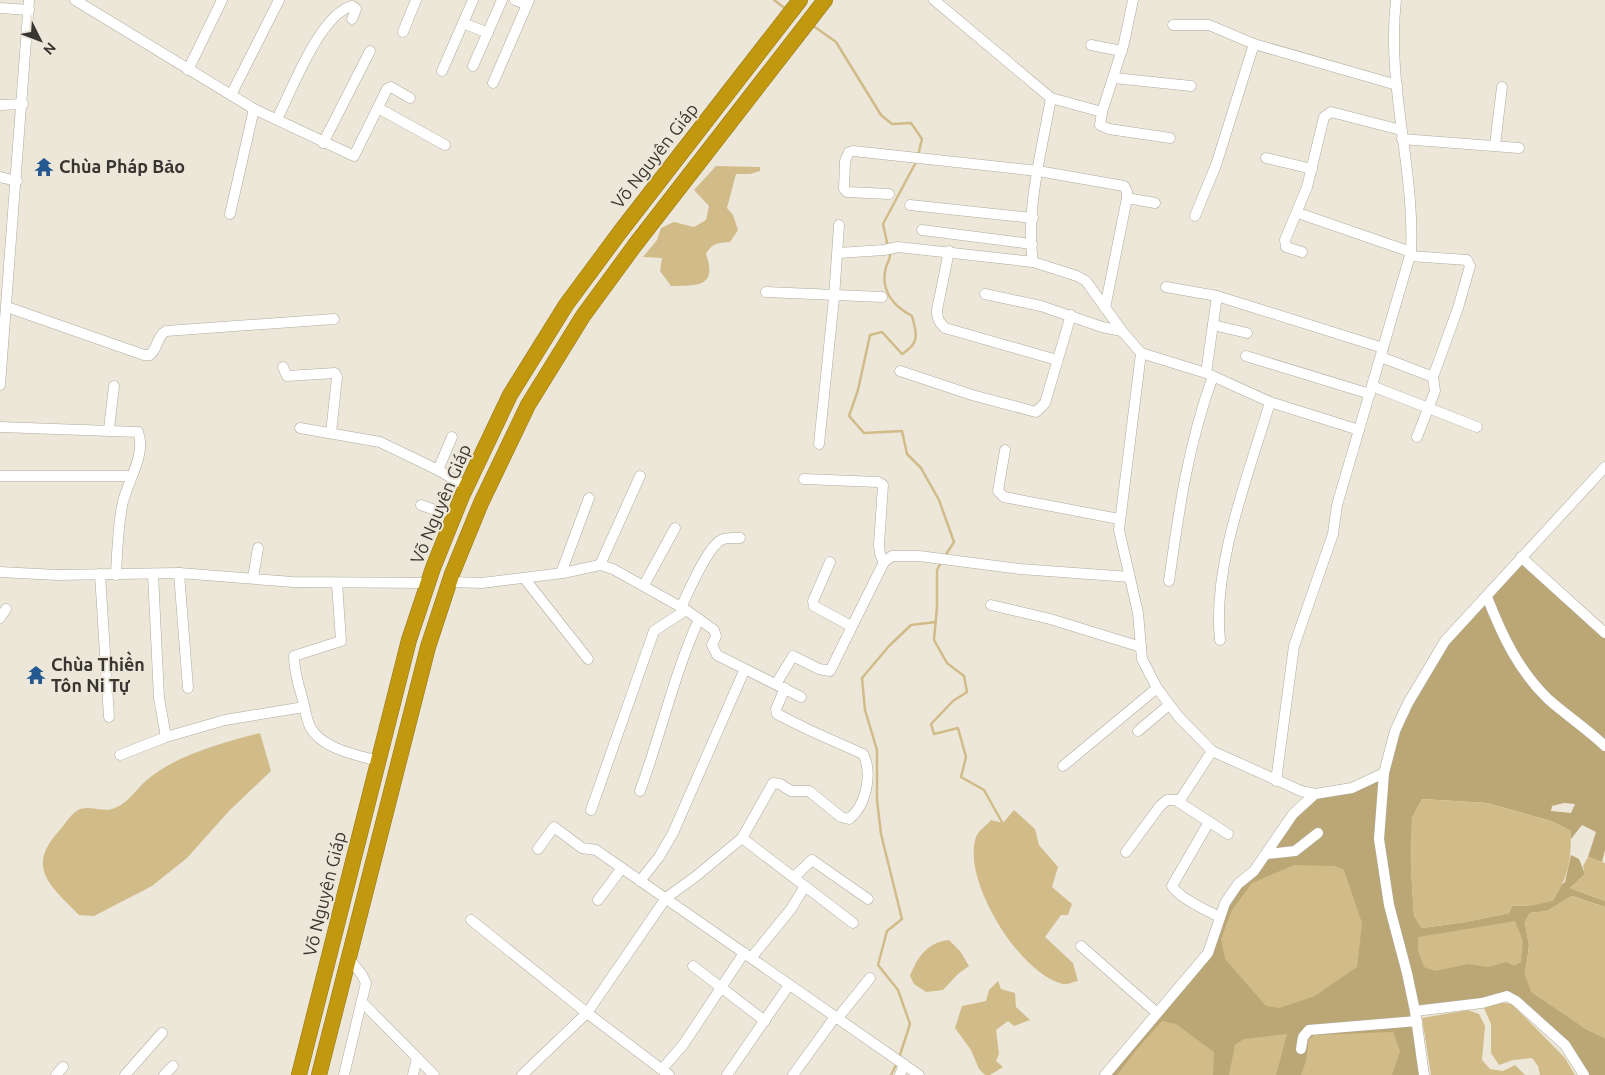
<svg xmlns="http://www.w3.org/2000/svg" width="1605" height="1075" viewBox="0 0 1605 1075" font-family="Ubuntu,sans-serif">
	<rect width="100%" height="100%" fill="#ede7da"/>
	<g fill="#bba775" fill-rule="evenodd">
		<path d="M1522,561l83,75v214l-3,12 -14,-5 8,-25 -14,-7 -11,14v-8l-20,-10 -64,-18 -65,-4 -10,19 -1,51 3,47 8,12 44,-6 43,-9 3,-7 23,-1 30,-23 6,-27 8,4 6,15 -15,14 35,13v6l-33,-11 -25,15 -17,2 -5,9 4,24 -4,29 59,53 21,10v37h-18l-69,-76 -37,1 -63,8 -27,-103 -10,-67 6,-65 11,-42 12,-27 37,-60zM1564,803l11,1 -4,9 -20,-2 1,-5z"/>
		<path d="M1381,777l-5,46 45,252h-312l101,-120 18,-51 68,-88 20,-19z"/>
	</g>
	<g fill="#d1bc89">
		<path d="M716,166l44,1v4l-10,3h-14l-9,34 6,7 5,15 -8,12c-12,1 -18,1 -24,12 12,34 -10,31 -35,32l-11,-15 2,-13 -19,-1 14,-17 4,-12 13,-6 20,5 12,-7 3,-14 -15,-16z"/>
		<path d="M260,733l11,38 -42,40 -42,47 -35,28 -58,30 -15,-1c-28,-29 -54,-47 -20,-84 6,-7 13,-19 21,-22 14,-4 24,5 37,-2 12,-5 20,-19 31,-28 31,-25 74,-36 112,-46z"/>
		<path d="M1422,799l65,4 64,18 20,10c0,29 -2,45 -18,70l-18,4 -23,1 -3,7 -43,9 -44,6 -8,-12 -3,-47 1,-51z"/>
		<path d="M1014,810l21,19 4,16 19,22 -6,20 20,17 -4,11h-7l-16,22 28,26 5,18c-5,1 -11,4 -15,3 -43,-9 -102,-105 -87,-147 2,-6 11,-12 15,-17l12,3z"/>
		<path d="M1588,857l17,6v38l-35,-13 15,-14 -2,-8z"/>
		<path d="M1294,865l41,1 9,4 18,53 -5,44 -42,29 -36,12 -13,-2 -41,-47 -4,-20 11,-29 20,-27z"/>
		<path d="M1571,896l34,11v131l-21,-10 -53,-36 -6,-17 4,-29 -4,-24 5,-9 17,-2z"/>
		<path d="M1515,921l8,20 -2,21 -7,4 -8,-4 -18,5 -20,-3 -33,7 -11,-4 -6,-16v-14z"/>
		<path d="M949,940l11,11 9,15 -11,8 -15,16 -17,2 -12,-8 -4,-8c7,-18 17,-34 39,-36z"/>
		<path d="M998,981l3,8 14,4 1,14 14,13 -16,6 -6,-5 -12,9 3,24 -3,7 7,6 -13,8h-5l-6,-6 -8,-19 -16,-22 7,-22 24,-5 3,-11z"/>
		<path d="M1499,1002l13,2 53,54 10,17h-35l-2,-9 -6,-8 -19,2 -14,5 -8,-12v-29l-7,-16z"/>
		<path d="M1468,1010l11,4 6,12 -3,34 8,9 13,2 12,-6 10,10h-94l-9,-57z"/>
		<path d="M1162,1021l14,3 38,28 -1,23h-96l20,-26z"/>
		<path d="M1393,1032l7,19 -8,24h-91l5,-14 3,-22 6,-4z"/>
		<path d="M1287,1034l-11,41h-47l6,-30 9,-6z"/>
	</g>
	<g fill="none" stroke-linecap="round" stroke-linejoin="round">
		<g stroke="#d1bc89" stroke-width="2.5">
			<path d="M774,0l12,9"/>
			<path d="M812,25l24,17 45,73 11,9 19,-1 11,16 -4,17"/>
			<path d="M888,247l-5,-23 33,-62"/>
			<path d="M890,252c1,7 -2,9 -4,15 -6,23 7,39 26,49 5,18 8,27 -10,38l-20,-22 -12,3 -12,55 -9,26 15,17 38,-2 5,23 14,14 18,32 15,42 -9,14"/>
			<path d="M941,562l-4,8v37l-3,33 13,23 17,13 3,16 -14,9 -22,23 3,10 24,-6 8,29 -5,20 23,13 19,34"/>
			<path d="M899,1058l11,-34 -12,-34 -20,-25 9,-34 15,-12 -21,-85 -4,-34v-50l-12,-40 -3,-32 27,-32 22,-21 25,-3"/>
			<path d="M891,1075l6,-12"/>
		</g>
		<g stroke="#afaa9d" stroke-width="11">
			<g id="minor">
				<path d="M75,0l179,109 100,47 33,-67 4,-2 19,11"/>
				<path d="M515,0l12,5"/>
				<path d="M934,0l117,98c-9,51 -26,114 -18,164l44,14 9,5 36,50 19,22 65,20 64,29 89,28"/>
				<path d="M1133,0l-9,43 -22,69 -2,13 9,4 61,9"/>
				<path d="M0,8l29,2"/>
				<path d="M463,23l25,10"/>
				<path d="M1173,25h36l45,19"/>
				<path d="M403,32l13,-32"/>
				<path d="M1091,45l31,6"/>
				<path d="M473,66l29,-66"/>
				<path d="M188,70l34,-70"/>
				<path d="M442,71l31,-71"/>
				<path d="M1114,78l77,8"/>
				<path d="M493,83l36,-83"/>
				<path d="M231,95l48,-95"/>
				<path d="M1051,98l51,14"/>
				<path d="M0,105l23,-1"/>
				<path d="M378,108l67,37"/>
				<path d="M277,119c15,-29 43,-105 75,-113l4,3 -4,10"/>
				<path d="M1402,139l117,9"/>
				<path d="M323,143l47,-92"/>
				<path d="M1495,145l7,-58"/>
				<path d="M1266,158l46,11"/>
				<path d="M0,177l17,4"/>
				<path d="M889,194l-42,-2 -3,-3 1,-28 4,-9 4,-1 185,20 86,15 3,6v6"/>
				<path d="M910,205l123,13"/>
				<path d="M1298,213l113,39"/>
				<path d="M230,214l24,-105"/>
				<path d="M1195,216l21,-51 38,-121 143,41"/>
				<path d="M922,230l110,14"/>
				<path d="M949,251l-12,59c0,9 2,12 8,18l112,32"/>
				<path d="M1302,252l-16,-5 -1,-7 22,-53 17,-70 7,-5 70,18"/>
				<path d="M838,253l46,-3 14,-3 135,15"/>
				<path d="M1410,256l57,4 3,6 -12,42 -25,69 2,14 -18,46"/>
				<path d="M1166,287l51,9 166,52"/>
				<path d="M766,292l116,5"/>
				<path d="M985,294l56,12 61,21 20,4"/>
				<path d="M7,307l137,48h6c8,-7 7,-19 16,-24l168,-12"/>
				<path d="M1105,308l22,-110 28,5"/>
				<path d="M1213,325l34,8"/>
				<path d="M1141,353l-22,177 19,83 4,46 15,29 21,28 34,35 89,40 14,3"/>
				<path d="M1246,356l124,38"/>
				<path d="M1381,357l52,20"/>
				<path d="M283,367l4,9 48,-3 2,4 -6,56"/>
				<path d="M900,371l72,24 64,17 9,-9 26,-88"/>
				<path d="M1206,373l11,-77"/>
				<path d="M0,385l29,-385"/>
				<path d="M1372,386l105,41"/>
				<path d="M0,427l138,5c9,23 -12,51 -16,74 -4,22 -5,45 -6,69"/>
				<path d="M300,428l80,14 58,28 29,17"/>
				<path d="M109,429l5,-43"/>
				<path d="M819,444l15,-146 5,-73"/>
				<path d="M1005,450l-7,41 6,6 115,22"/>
				<path d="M438,470l14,-33"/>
				<path d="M0,476h132"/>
				<path d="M804,479l74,3 5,3 -4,60 1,9 4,8"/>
				<path d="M421,505l14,5 21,3"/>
				<path d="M1521,557l84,76"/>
				<path d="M830,562l-17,39 1,5 37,20"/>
				<path d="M600,565l40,-89"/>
				<path d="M0,572l57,3 122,-2 114,9 135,1"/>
				<path d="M179,573l9,115"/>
				<path d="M561,573l28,-75"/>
				<path d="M100,574l9,143"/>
				<path d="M153,574l6,124 7,39"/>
				<path d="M253,578l5,-30"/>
				<path d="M524,578l64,81"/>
				<path d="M1169,581c10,-72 19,-136 44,-205"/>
				<path d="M450,582l32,1 81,-10 37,-8 13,4 73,41 28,20 2,6 -4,9 5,10 84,42"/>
				<path d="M337,583l4,58 -47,15c0,14 4,28 8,41 3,11 4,21 8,30 12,22 47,28 68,34"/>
				<path d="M644,585l31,-57"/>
				<path d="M1487,597c15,38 31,73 61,102 18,16 39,30 57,47"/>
				<path d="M991,605l59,14 91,28"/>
				<path d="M681,607c8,-16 26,-59 40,-67 5,-3 13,-2 19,-2"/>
				<path d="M0,618l6,-9"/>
				<path d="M1220,640c-8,-75 29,-166 50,-238"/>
				<path d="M776,684l17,-28 26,13 11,2 54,-109 8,-6h27l101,13 110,8"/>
				<path d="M1138,731l31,-26"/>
				<path d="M120,755l46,-18 59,-17 79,-13"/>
				<path d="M1063,766l94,-78"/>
				<path d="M1276,781l18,-135 39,-112 4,-29 74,-253c4,-84 -25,-168 -15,-252"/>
				<path d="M640,791c21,-57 34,-117 59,-172"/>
				<path d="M1177,801l51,33"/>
				<path d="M591,810l63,-179 32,-21"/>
				<path d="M1209,822l-37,64c7,12 35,25 48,31"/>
				<path d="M742,838l111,85"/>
				<path d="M538,849l16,-22 28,21 14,2 323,225"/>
				<path d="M1126,852l34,-46 7,-6h13l32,-49"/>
				<path d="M1267,854l28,-3 23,-18"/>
				<path d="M794,877l18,-17 56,39"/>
				<path d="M640,881l19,-24 14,-24 71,-162"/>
				<path d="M598,900l24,-32"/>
				<path d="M471,920l116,93 82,62"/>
				<path d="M1081,946l76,67"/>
				<path d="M751,958l40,-49 14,-23"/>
				<path d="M693,966l72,55"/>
				<path d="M362,1002l72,73"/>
				<path d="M1415,1011l67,-8 25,-7 9,5 49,44 19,30"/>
				<path d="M837,1019l33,-41"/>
				<path d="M1301,1049l2,-12 6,-7 108,-9"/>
				<path d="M662,1069l21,-24 61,-92"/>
				<path d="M56,1075l7,-8"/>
				<path d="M125,1075l37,-42"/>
				<path d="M164,1075l9,-9"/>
				<path d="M344,1075l22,-92 -4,-8 -13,-17"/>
				<path d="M413,1075l4,-17"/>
				<path d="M522,1075l65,-62 79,-115 29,-21 47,-39 31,-55 7,1 11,7h18l32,26 8,2c17,-13 24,-46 14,-65l-54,-24 -32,-16 -1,-5 9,-21"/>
				<path d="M727,1075l62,-90"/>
				<path d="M793,1075l42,-58"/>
				<path d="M900,1075l4,-11"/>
				<path d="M1105,1075l103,-122 17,-50 13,-19 16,-13 39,-57 22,-20 37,-6 32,-15"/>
				<path d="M1424,1075l-9,-64 -8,-38 -18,-68 -10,-66 5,-66 11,-42 13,-28 37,-62 160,-174"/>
			</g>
		</g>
		<g stroke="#92761b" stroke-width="16">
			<g id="highway">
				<path d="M299,1075l110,-435 24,-72 29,-72 48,-101 56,-90 54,-73 180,-232"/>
				<path d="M319,1075l109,-428 24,-73 29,-71 47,-98 55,-89 52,-71 190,-245"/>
			</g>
		</g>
		<use href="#minor" stroke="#fff" stroke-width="10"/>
		<use href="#highway" stroke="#c2980f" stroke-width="15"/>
	</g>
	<defs>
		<g id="temple-bare" transform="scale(1.5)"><path d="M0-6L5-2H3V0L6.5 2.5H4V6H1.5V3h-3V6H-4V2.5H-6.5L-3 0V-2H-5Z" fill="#235890" stroke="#ede7da" stroke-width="2.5" paint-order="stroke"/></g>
	</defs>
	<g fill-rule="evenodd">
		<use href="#temple-bare" x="44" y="167"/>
		<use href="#temple-bare" x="36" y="675"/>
	</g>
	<g text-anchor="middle" stroke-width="4" stroke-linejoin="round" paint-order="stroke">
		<g font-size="18" fill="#383631" stroke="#ede7da">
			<text transform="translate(655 156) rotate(-52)" y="6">Võ Nguyên Giáp</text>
			<text transform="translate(441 504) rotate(-67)" y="6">Võ Nguyên Giáp</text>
			<text transform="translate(325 894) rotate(-76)" y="6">Võ Nguyên Giáp</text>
		</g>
		<g font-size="18" font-weight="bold" fill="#383631" stroke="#ede7da" text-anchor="start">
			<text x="59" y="173">Chùa Pháp Bảo</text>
			<text x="51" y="671">Chùa Thiền<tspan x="51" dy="21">Tôn Ni Tự</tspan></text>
		</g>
	</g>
	<g transform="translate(40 40) rotate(132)" stroke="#ede7da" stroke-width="4" paint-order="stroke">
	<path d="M0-4L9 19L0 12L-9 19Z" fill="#383631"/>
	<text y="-8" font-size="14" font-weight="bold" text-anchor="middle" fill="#383631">N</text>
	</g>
</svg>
